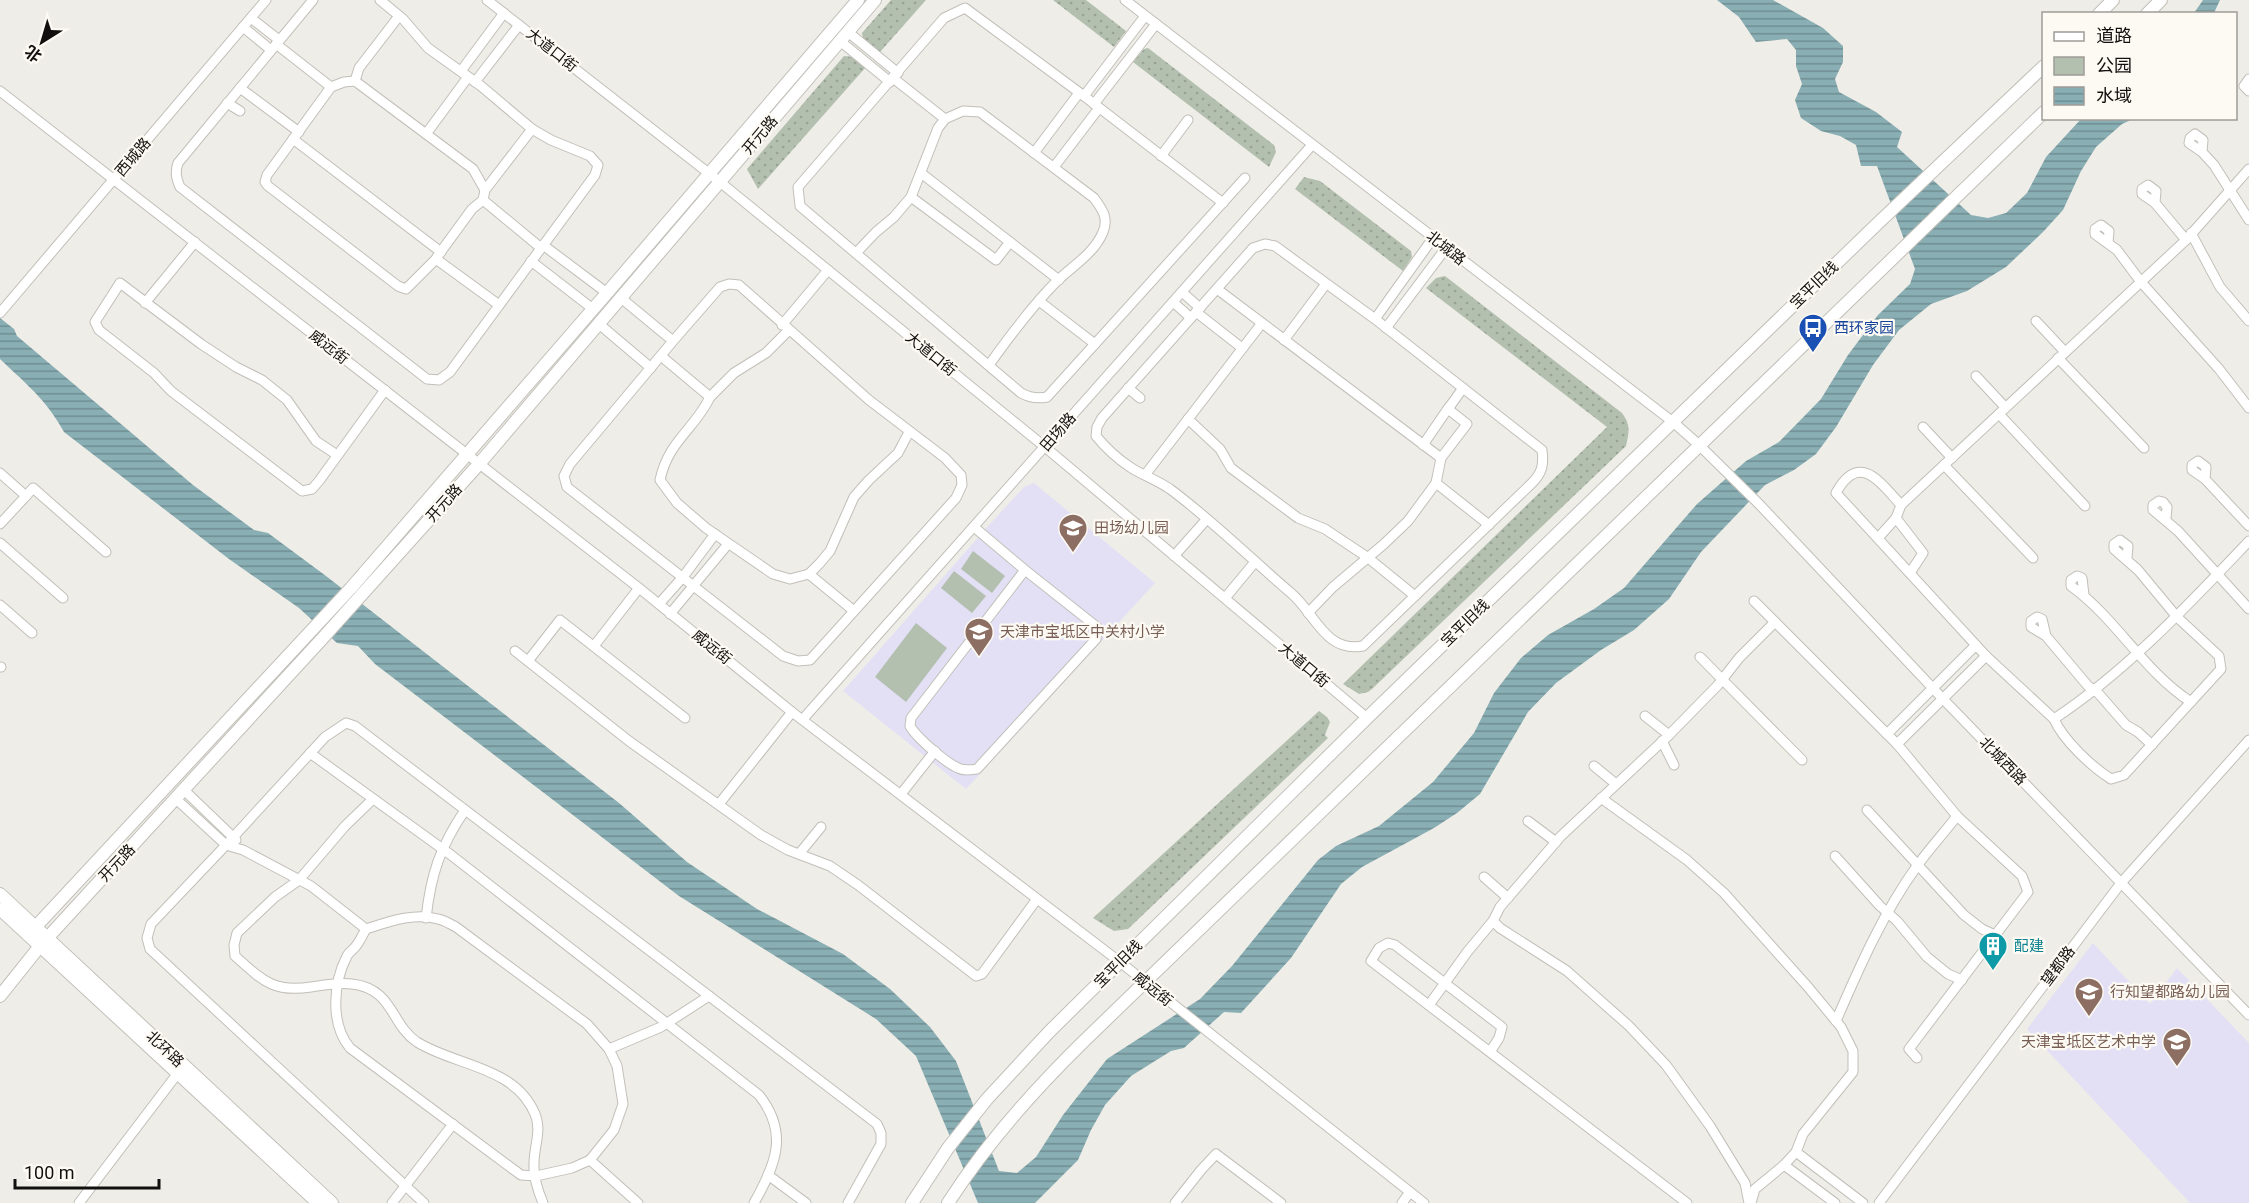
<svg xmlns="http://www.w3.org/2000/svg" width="2249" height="1203" viewBox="0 0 2249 1203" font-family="Roboto,'Noto Sans SC',sans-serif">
	<defs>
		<pattern id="green-dots" width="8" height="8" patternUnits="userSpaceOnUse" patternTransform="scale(1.5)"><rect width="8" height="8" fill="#b3bfaf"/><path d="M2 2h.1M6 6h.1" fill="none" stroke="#99a395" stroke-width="1.8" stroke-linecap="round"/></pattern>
		<pattern id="water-rules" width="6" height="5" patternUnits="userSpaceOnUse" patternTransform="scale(1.5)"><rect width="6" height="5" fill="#89afb5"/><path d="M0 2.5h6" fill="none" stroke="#6f8d92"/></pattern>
	</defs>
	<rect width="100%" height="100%" fill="#efede7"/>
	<g fill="#e3e0f6">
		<path d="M1034,483l121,100 -189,206 -123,-98 147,-167 34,-37z"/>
		<path d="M2093,943l57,61 27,-36 72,75v160h-59l-163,-174z"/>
	</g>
	<g fill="url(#green-dots)">
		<path d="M891,0h35l-46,52 -17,-14 -1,-5z"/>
		<path d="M1053,0h33l40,31 -12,16z"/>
		<path d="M1148,48l126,97 2,7 -7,15 -136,-105 11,-13z"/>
		<path d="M844,56l9,1 13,10 -108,122 -11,-20z"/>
		<path d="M1304,177l16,4 91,70 1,6 -9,14 -108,-82z"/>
		<path d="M1445,276l177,137c9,12 7,19 4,33l-254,243 -4,3 -9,2 -16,-10 264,-257 -181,-139 10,-10z"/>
		<path d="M1319,711l8,6 3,5 -5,13 3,3 -200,191 -14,2 -21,-13z"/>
	</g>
	<g fill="#b3bfaf">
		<path d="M973,551l32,25 -13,17 -31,-24z"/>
		<path d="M954,571l32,25 -14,17 -31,-25z"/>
		<path d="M916,623l31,25 -41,54 -31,-25z"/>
	</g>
	<g fill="url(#water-rules)">
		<path d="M1717,0h56l50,28 20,18v16l-8,17 4,13 37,20 26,20 -5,15 74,68 17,3 18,-5 21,-20 19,-36 35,-38h52l-11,5 -26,23 -15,24 -18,39 -20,22 -37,35 -39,24 -36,13 -32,26 -26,35 -37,62 -20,27 -22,16 -29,15 -64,67 -32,47 -35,31 -33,20 -45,33 -28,29 -48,82 -23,19 -23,15 -72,39 -21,17 -50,74 -50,55 -17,-1 -40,36 -13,3 -40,25 -26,29 -14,25 -13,30 -43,43h-57l-62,-147 -40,-37 -197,-123 -304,-232 -17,-18 -21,-3 -38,-35 -70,-49 -165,-127c-18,-33 -38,-48 -64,-73v-41l14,11 3,7 176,149 61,45 14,3 58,43 293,227 68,59 70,47 86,45 47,35 40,38 26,34 43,110 18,2 19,-16 27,-42 44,-56 93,-60 32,-33 86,-106 18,-14 43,-20 54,-44 41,-49 20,-40 27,-35 27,-23 46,-26 30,-21 73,-84 49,-43 33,-19 42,-43 27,-44 30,-40 32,-31 5,-15 -38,-103h-16l-5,-21 -16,-9 -19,-5 -20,-13 -6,-18 7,-16 -6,-18v-16l-9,-11 -31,3 -17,-25z"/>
		<path d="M2203,0h17l-6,13h-20z"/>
	</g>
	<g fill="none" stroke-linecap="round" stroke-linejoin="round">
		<g stroke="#c2bfb9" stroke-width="11">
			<g id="minor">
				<path d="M313,0l-135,163c-3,9 -2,15 2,24l247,192 12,1 11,-8 145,-197 3,-10 -8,-9 -39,-16 -19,-11 -51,-43 -53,-38 -25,-29 -23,-19"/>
				<path d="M487,0l233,182 325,265 322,271"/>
				<path d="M1125,0l548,422 25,22 61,60 184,195 306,316"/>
				<path d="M1145,16l-61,80 -119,-88 -21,10 -146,169 2,19 221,187c9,5 16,6 26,4l198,-219"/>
				<path d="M251,18l28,22"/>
				<path d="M243,27l28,23"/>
				<path d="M848,32l50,41"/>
				<path d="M840,41l50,41"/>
				<path d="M276,44l55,43"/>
				<path d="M461,71l43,-58"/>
				<path d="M893,78l52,41 18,-8 17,1 114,86c8,11 15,20 9,34 -9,22 -31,34 -47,50 -25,25 -47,55 -67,83"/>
				<path d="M2249,79l-5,7 5,5"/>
				<path d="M355,81l4,-13 40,-52"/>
				<path d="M475,82l44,-57"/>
				<path d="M240,88l59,44"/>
				<path d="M0,91l639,497 153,124 328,250 304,241"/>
				<path d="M1084,96l139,107"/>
				<path d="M227,103l13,8"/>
				<path d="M1094,104l62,-80"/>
				<path d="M426,134l42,-57"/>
				<path d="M293,139l148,113"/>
				<path d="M2202,152l1,-12 -8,-6 -5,4 -1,5 13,9 12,13 35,55"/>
				<path d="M1034,153l45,-60"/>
				<path d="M1161,156l27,-36"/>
				<path d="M1054,167l45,-59"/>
				<path d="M921,173l138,107"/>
				<path d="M485,190l47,-61"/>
				<path d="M911,197l85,63 14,-18"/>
				<path d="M2155,203l1,-12 -8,-6 -6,4v5l13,9 31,37"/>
				<path d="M2191,233l29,54 29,34"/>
				<path d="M2108,243l1,-12 -8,-6 -6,4v5l22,16 24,32 78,87 30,39"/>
				<path d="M543,245l64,48"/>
				<path d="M856,253l20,-21 18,-15 17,-20 27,-69 7,-9"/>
				<path d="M437,257l35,-48 11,-9"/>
				<path d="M531,261l62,48"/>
				<path d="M1217,289l224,169"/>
				<path d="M1182,292l18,16"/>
				<path d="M621,298l52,43 47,-54 9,-3 10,1 130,115 76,58 16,17 1,10 -6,13 -146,162 -12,1 -15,-5 -216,-169 -3,-11 6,-12 103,-123"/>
				<path d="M1039,301l56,43"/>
				<path d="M1173,302l18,16"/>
				<path d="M145,303l50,-61"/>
				<path d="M499,305l-63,-46 -30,30 -8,-3 -130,-100 -3,-4 2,-7 64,-88 13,-5 11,-1 118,88 12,21 -2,10 58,48"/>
				<path d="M1196,312l46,36"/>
				<path d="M0,313l266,-313"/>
				<path d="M1375,319l167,131c2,15 0,23 -10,33l-169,163c-38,7 -48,-33 -72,-53 -40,-34 -79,-73 -121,-104 -13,-9 -28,-14 -40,-22 -12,-8 -25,-20 -34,-31l1,-9 5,-9 151,-170 12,-4 10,2 100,73 58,-81"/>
				<path d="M2036,321l29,31"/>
				<path d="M599,324l52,44"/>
				<path d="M782,325l46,-55"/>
				<path d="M1386,328l60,-80"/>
				<path d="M1284,340l42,-56"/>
				<path d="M661,356l49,41c-15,32 -42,44 -50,83l17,23 29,25 67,46 17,5 19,-5 10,-10 11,-13 24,-54 15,-17 29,-27 11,-21"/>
				<path d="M2058,358l86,90"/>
				<path d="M1976,376l29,31"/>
				<path d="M1128,388l12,10"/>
				<path d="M710,397l24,-24 32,-20 23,-23"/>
				<path d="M1999,414l86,92"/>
				<path d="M1188,419l32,30 11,19 67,50 27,11 42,28 48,39"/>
				<path d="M1923,427l29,31"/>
				<path d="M1423,445l26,-38"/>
				<path d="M337,455l-21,-14 -29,-41 -25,-20 -26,-13 -35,-23 -81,-61 -25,39 4,8 55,43 17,18 131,100 10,-2 7,-8 66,-91"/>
				<path d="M1944,465l89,93"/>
				<path d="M0,473l26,23 -26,28"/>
				<path d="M1145,475l117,-152"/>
				<path d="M2205,479l1,-12 -8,-6 -6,4v5l13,9 44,47"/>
				<path d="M1436,483l53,42"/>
				<path d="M26,496l7,-8 73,64"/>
				<path d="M1901,505l285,-265 63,-71"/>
				<path d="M1896,518l27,35 -13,20"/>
				<path d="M2166,519l1,-12 -4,-5 -4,-1 -6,4v5l25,21 71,78"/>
				<path d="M974,527l51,43 -114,148 -1,8c6,11 36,37 48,42 6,3 12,2 19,1l119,-130 1,-12 -72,-57"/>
				<path d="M1878,538l18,-20 5,-13c-21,-23 -42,-54 -65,-12l150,163 68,63c74,-49 134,-114 195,-178"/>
				<path d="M0,543l63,55"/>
				<path d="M1174,556l32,-36"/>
				<path d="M809,574l45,37"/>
				<path d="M2084,595l-2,-17 -5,-2 -6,4v6c46,33 72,85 120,116"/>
				<path d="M1225,598l30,-36"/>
				<path d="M1754,601l21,21"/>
				<path d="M659,604l24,-27 32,-43"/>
				<path d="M0,605l32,28"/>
				<path d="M1308,613l25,-26 51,-43 24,-23 28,-38 5,-25 26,-34 -19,-15 15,-21"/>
				<path d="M670,614l58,-70"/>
				<path d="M2046,636l-4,-17 -5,-2 -6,4v6l15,9 42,50 10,7 28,32 12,7 14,13"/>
				<path d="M594,646l45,-58"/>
				<path d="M515,651l114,90 132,94 27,15 42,16 28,19 118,91 6,-2 55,-75"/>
				<path d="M1700,657l102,103"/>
				<path d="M528,661l32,-41 125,98"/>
				<path d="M0,667h1"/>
				<path d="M1645,716l24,19"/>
				<path d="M803,719l509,-574"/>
				<path d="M2054,719c9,21 38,48 57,60l13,-4 97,-106 -2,-13 -42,-39 -39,-47 -24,-21v-5l6,-4 8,6 -1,12"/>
				<path d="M1887,734l89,-89"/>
				<path d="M1662,741l12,24"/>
				<path d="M1897,744l89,-88"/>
				<path d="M310,753l141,102 308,240c30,38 17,69 -5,108"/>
				<path d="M1594,766l22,18"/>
				<path d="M184,790l52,50"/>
				<path d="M901,794l34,-43"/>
				<path d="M1601,798l86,62 37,33 84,94 33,40 12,24v21l-50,62 -7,18 -12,13 -29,24 -4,14"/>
				<path d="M176,799l50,46 17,5 68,36 55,43c-3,5 -6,12 -10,17 -3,4 -7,6 -9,10 -14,27 -17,68 3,92l171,127 15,1 36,-8 18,-8 24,-30 9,-26 -6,-38 -8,-17 -22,-25 -131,-97c-6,-3 -12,-7 -18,-8 -23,-7 -50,3 -72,10"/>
				<path d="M373,799l-28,27 -46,54 -24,17 -38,36 -3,12 1,11c27,24 38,37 76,31 13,-2 27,-5 41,-3 42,5 38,40 65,58 38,24 98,24 118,72 7,17 -1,32 -1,49 -1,13 4,28 9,40"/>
				<path d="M719,804l73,-92"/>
				<path d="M1867,810l97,105 18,14 13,6"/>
				<path d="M1528,821l28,21"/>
				<path d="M799,854l22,-27"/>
				<path d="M1835,856l45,50 17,15 30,36 21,17 14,6"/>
				<path d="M1484,877l24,21"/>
				<path d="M426,918c5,-44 14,-71 39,-108"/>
				<path d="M1493,921l7,7 67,43 62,55 37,39 44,61 35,57 4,20"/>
				<path d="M1429,1005l39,-54 25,-30 7,-14 61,-71 106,-99 51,-52 21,-27 36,-36 122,122 60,72 65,60 6,16 -119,157 8,9"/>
				<path d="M1836,1021c23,-53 47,-108 81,-155 12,-17 27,-33 40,-50"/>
				<path d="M609,1049l52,-22 48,-31"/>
				<path d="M1490,1052l9,-14 3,-11 -107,-82 -7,-2 -9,5 -8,13 316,242"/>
				<path d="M1796,1152l67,51"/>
				<path d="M590,1160l48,43"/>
				<path d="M1784,1165l51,38"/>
				<path d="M768,1175l38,28"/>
				<path d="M79,1203l102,-134"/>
				<path d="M392,1203l61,-79"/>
				<path d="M424,1203l-274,-254 -3,-11 4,-14 75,-79 99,-108 21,-14 9,3 522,398 4,9v11l-33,59"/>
				<path d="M1175,1203l26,-33 15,-16 65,49"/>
				<path d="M1402,1203l8,-11"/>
				<path d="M1879,1203l242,-320 128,-143"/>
			</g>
		</g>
		<g stroke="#c2bfb9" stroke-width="14">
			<g id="major">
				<path d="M2099,14l14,-14"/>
				<path d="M2147,14l14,-14"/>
				<path d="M0,894l332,309"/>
				<path d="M0,909l318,294"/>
				<path d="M28,935l323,-347 256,-295 251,-293"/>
				<path d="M0,996l40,-50 281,-306 158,-176 396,-464"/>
				<path d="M912,1203l36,-55 39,-49 62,-67 318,-314 508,-492 169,-160"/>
				<path d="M948,1203c38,-59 85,-112 135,-161l961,-930"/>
			</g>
		</g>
		<use href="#minor" stroke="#fff" stroke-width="9"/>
		<use href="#major" stroke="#fff" stroke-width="12"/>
	</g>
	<defs>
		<g id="bus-pin" transform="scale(1.5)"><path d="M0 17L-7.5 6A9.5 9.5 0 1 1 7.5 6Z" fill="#1a4fb4" stroke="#fdfaf4"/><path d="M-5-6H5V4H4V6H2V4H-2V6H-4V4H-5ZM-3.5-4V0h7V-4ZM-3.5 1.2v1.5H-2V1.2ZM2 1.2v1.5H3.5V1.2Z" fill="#fff"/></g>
		<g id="school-pin" transform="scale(1.5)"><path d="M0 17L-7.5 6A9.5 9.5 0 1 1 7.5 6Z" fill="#8d6e63" stroke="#fdfaf4"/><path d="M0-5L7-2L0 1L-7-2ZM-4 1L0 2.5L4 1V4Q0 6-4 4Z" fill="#fff"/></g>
		<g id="building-pin" transform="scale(1.5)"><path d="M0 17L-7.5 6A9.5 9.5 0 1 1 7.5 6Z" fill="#0f9aa8" stroke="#fdfaf4"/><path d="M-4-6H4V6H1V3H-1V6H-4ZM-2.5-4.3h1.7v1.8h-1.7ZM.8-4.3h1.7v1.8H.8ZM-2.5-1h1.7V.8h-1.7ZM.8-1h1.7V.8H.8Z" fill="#fff"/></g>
	</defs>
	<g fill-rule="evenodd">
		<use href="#bus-pin" x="1813" y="328"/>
		<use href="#school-pin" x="1073" y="528"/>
		<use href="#school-pin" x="979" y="632"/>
		<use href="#building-pin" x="1993" y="946"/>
		<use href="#school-pin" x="2089" y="992"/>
		<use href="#school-pin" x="2177" y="1042"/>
	</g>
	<g text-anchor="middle" stroke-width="4.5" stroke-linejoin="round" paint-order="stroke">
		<g font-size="15" fill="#11100e" stroke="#fdfaf4">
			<text transform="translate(552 50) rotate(38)" y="5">大道口街</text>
			<text transform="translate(760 135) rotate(-50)" y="5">开元路</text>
			<text transform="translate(133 157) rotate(-50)" y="5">西城路</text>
			<text transform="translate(1446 248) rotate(38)" y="5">北城路</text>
			<text transform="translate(1814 285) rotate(-44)" y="5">宝平旧线</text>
			<text transform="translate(329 347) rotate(38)" y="5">威远街</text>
			<text transform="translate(931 354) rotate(39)" y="5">大道口街</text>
			<text transform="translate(1058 432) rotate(-49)" y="5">田场路</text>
			<text transform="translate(444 503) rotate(-48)" y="5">开元路</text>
			<text transform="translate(1465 623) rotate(-44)" y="5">宝平旧线</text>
			<text transform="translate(712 647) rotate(39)" y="5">威远街</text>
			<text transform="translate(1304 665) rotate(40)" y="5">大道口街</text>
			<text transform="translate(2003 761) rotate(46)" y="5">北城西路</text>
			<text transform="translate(117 863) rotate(-47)" y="5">开元路</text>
			<text transform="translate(1118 964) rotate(-45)" y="5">宝平旧线</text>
			<text transform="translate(2058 966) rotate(-53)" y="5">望都路</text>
			<text transform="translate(1153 989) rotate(39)" y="5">威远街</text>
			<text transform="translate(165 1049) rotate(43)" y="5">北环路</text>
		</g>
		<g font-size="15" fill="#164399" stroke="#fdfaf4" text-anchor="start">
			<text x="1834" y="333">西环家园</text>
		</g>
		<g font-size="15" fill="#785e54" stroke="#fdfaf4" text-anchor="start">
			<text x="1094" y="533">田场幼儿园</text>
			<text x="1000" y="637">天津市宝坻区中关村小学</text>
			<text x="2110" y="997">行知望都路幼儿园</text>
			<text x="2156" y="1047" text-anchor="end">天津宝坻区艺术中学</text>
		</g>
		<g font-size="15" fill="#0d838f" stroke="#fdfaf4" text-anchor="start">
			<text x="2014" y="951">配建</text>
		</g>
	</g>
	<rect x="2042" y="12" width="195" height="108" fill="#fdfaf4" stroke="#9f9c98" stroke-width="1.5"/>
	<rect x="2054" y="32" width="30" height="9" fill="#ffffff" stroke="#9f9c98" stroke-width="1.5"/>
	<text x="2096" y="42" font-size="18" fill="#11100e">道路</text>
	<rect x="2054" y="57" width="30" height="18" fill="#b3bfaf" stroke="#9f9c98" stroke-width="1.5"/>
	<text x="2096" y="72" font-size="18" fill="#11100e">公园</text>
	<rect x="2054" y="87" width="30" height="18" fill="url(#water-rules)" stroke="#9f9c98" stroke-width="1.5"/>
	<text x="2096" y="102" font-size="18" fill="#11100e">水域</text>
	<g transform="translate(42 42) rotate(217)" stroke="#fdfaf4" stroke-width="4.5" paint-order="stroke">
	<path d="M0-4.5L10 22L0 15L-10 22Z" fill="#11100e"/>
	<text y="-9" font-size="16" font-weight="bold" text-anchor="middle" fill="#11100e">北</text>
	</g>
	<path d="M15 1179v9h144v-9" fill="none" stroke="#11100e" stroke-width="3"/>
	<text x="24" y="1179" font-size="18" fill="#11100e" stroke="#fdfaf4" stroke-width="4.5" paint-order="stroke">100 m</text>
</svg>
